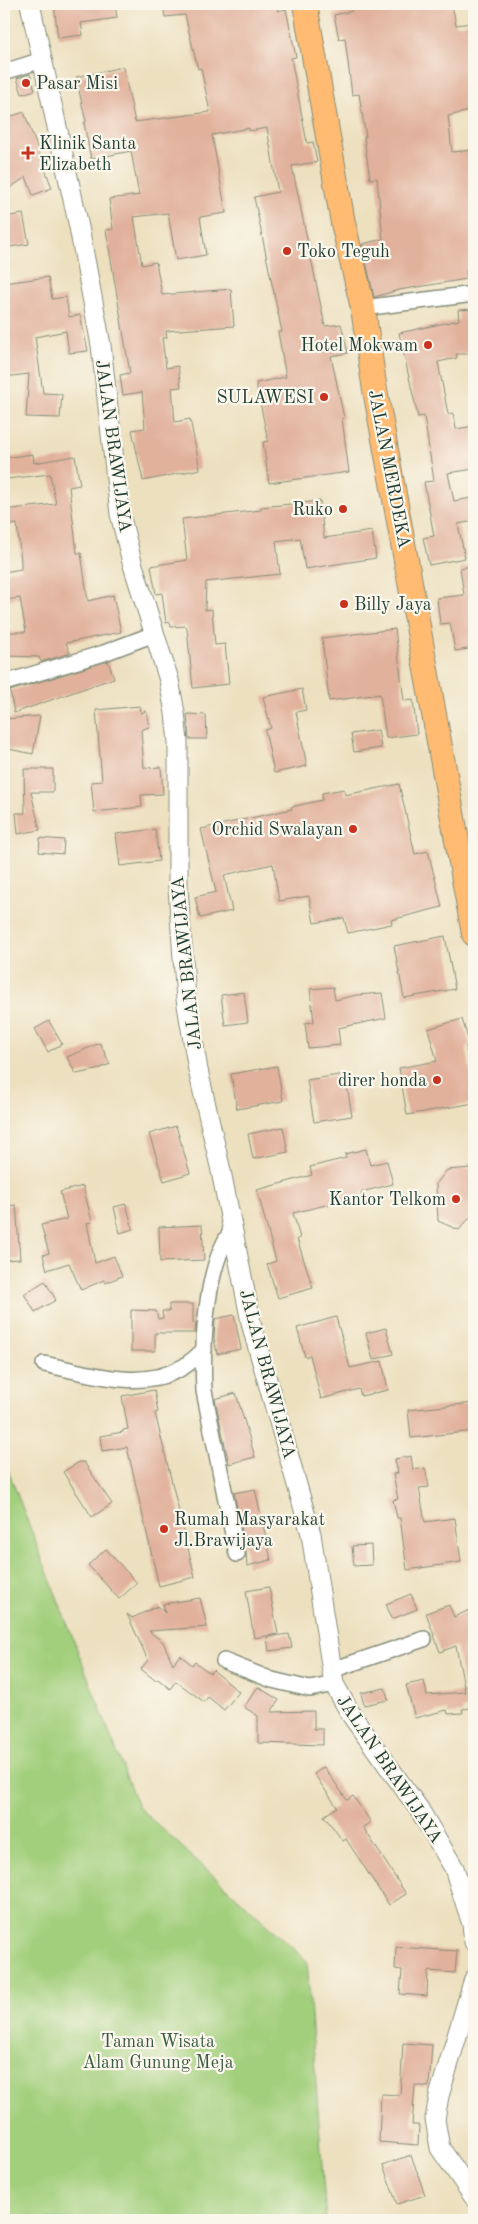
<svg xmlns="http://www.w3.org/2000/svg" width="478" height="2224" viewBox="0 0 478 2224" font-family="'Old Standard TT',serif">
	<rect width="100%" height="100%" fill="#fbf7ec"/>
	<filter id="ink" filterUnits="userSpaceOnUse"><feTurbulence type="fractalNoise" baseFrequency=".02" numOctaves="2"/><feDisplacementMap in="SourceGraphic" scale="10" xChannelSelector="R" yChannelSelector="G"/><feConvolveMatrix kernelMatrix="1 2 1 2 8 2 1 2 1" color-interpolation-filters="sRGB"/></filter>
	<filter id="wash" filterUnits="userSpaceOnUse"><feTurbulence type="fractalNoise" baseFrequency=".0096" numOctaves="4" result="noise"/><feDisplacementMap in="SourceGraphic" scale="20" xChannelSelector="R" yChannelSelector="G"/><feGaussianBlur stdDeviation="1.12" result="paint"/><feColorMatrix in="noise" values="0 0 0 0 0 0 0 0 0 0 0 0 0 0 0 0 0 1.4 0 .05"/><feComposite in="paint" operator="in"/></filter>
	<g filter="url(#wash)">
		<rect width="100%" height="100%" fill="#ede0bf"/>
		<path fill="#a2cf7c" stroke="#608658" d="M4,1460l134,347 169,154 19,259h-322z"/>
		<g id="blocks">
			<g fill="#e1b19b">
				<path d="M54,4h61l2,14 -36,5 2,12 -25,3z"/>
				<path d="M163,4h114l1,7 8,-2 10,48 -5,1 16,85 6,-1 4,20 -25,4 33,160 16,-2 7,29 -17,3 13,62h-2l7,54 -80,11 -6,-41 5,-1 -12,-58 30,-6 -8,-45h4l-28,-135 24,-5 -11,-64 -18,3v-3l-37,7 14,78 -26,4 6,38 -30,5 -8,-47 -34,4 8,48 14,-3 6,33 69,-6 3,37 -68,5 1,7h-5l4,30 12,-2 3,21 -9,1 3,34 15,-3 10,50 -57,12 -11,-51 13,-2 -3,-36 -19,3 -3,-20 10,-2 -24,-143 7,-1 -4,-30 30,-4 -8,-44 -40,8 -7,-36 2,-1 -10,-45 47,-10 12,55 75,-10 -9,-44 -3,1 -13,-54 -20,2z"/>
				<path d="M351,4h101l4,21 16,-2 2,18v69l-26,6 4,36 22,-2v121h-8l1,8 -68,11 -25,7 -12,-53 21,-5 -6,-61 -7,1 -6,-42h2l-7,-43 -7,1 -7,-57 -6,1 -5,-24 18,-4z"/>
				<path d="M30,74l5,16 -13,4 -5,-16z"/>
				<path d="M24,112l28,76 -19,7 -7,-18 -22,15v-73z"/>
				<path d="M23,214l6,30 -25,4v-31z"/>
				<path d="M48,277l4,22 14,-2 3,20 11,-2 8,36 -19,2 -3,-22 -31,6 8,56 19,1 -2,24 -34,-1 3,-43 -25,3v-31l3,-1 -3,-25v-16h2l-2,-21z"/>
				<path d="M474,309v45h-18l1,4 -19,4 10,52 5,-1 3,16 18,-3v43l-26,4 6,28 18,-3 2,23 -16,3 7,34 -36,7 -6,-27 11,-2 -10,-54 10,-1 -10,-65 -6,1 -19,-84 60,-13 -1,-10z"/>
				<path d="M33,454l1,9 41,-7 5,29 -11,2 8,66h4l7,48 25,-6 8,37 -55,11 4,10 -29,9 -2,-5 -35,-1v-24h22l-6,-34 -16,2v-28l17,-3v-8l-4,-37 -13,2v-16l52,-6 -6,-30 -43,5 -3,-21z"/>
				<path d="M320,501l4,37 48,-7 4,27 -71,11 -5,-31 -24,3 4,33 -74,8 -1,28 7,-1 3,36 10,-1 4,40 -36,4 -6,-59 -1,-3 -15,1 -1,-5 -4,1 -4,-30 -6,1 -5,-28 36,-6 -5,-41 79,-9v-3z"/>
				<path d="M474,566v82l-19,3 -5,-28 -10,1 -3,-26 27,-3 -4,-27z"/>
				<path d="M395,629l9,72 9,-1 4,34 -31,4 -6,-44 -51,7 -7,-63z"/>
				<path d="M108,661l6,17 -100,35 -4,-22z"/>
				<path d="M302,689l4,21 -10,2 11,54 -33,7 -9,-43 6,-2 -8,-31z"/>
				<path d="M140,706l1,7 5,-2 3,16 -8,3 3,38 17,-1 2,27 -22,1 1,12 -48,5 -3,-30 11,-1 -6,-71z"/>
				<path d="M187,714l19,1 1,24h-18z"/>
				<path d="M40,716l-7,38 -29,-6 2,-29z"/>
				<path d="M378,730l3,18 -27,4 -3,-18z"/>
				<path d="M24,769h29v23h-22l9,38 -22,4 -2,-21h9z"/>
				<path d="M399,784l16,70 13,-3 14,56 -51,13 1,4 -44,9 -4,-15 -30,5 -5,-27 -30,5 -6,-37 -49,11 8,36 -32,7 -5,-21 21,-5 -15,-63 91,-20 -1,-2 31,-7v-7l22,-4 1,6z"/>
				<path d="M155,829l4,32 -39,5 -4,-32z"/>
				<path d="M40,838l24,2 -1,14 -24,-2z"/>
				<path d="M445,936l10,53 -51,9 -10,-52z"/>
				<path d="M333,987l2,13 22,-5 25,-2 4,25 -48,10 2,17 -32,3 -3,-25 9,-1 -4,-33z"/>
				<path d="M244,992l4,30 -23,3 -4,-30z"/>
				<path d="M462,1019l8,26 -4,1 8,46v11l-67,12 -8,-47 38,-7 -9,-32z"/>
				<path d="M49,1021l13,23 -14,8 -13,-23z"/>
				<path d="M100,1043l10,21 -14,6 -20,4 -9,-17z"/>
				<path d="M277,1066l6,35 -46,8 -6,-35z"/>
				<path d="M345,1074l7,42 -38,6 -7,-42z"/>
				<path d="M176,1126l14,47 -26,8 -15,-47z"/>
				<path d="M283,1127l5,25 -35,7 -5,-25z"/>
				<path d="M366,1149l4,16 17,-4 6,23 -32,8 2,8 -20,5 -1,-4 -49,12 7,25 -3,1 16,49 -35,10 -11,-34 9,-3 -19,-71 55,-15 -2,-8 36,-9 -1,-4z"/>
				<path d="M471,1168l3,7v38l-15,17 -21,-9 -2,-37 11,-14z"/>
				<path d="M83,1186l9,36 -5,1 8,40 19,-7 8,20 -17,7 -1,-3 -23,10 -12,-27 -22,7 -4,-15 6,-2 -8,-28 26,-6 -7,-27z"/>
				<path d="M126,1204l7,25 -13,4 -6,-26z"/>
				<path d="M16,1205l4,54 -16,1v-54z"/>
				<path d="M202,1225l2,35 -44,2 -1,-35z"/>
				<path d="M45,1281l11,19 -21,12 -11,-18z"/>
				<path d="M169,1304h24v19h3l-1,10h-40v18h-24v-41l25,1 2,8 5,-1 -1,-7h7z"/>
				<path d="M234,1315l7,34 -24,5 -3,-16 1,-19z"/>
				<path d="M336,1317l14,51 32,-7 6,29 -27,6 -2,-7 -38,10 -11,-44 -5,2 -8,-29z"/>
				<path d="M386,1328l7,26 -20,6 -7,-27z"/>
				<path d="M154,1390l4,22 -3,1 40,164 -36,9 -32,-139 -25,4 -2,-15 23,-4v-2l5,-1 -6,-33z"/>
				<path d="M236,1393l19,64 -26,7 -14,-65z"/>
				<path d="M474,1403v28l-63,7 -3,-28z"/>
				<path d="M411,1456l2,14 12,-2 4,19 -10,1 6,34 30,-4 6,44 -54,8 -7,-52h-3l-4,-18 5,-1 -5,-25 5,-1 -3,-14z"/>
				<path d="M79,1462h5l28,42 -20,13 -29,-45z"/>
				<path d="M255,1489l16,71 -24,6 -1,-14 -12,-59z"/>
				<path d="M371,1545l1,20 -18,1 -2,-20z"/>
				<path d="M106,1549l31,34 -18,16 -31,-34z"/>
				<path d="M269,1587l9,47 -24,4 -8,-47z"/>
				<path d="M411,1594l6,15 -25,10 -6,-15z"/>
				<path d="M200,1598l7,29 -58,4 14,11 10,22 7,-9 12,10 3,-3 15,11 3,-3 26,22 -15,18 -16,-13 -4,5 -28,-21 -6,8 -12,-10 -2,2 -15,-12 7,-9 -21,-46 5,4 26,-12 7,7 -2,-9z"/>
				<path d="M449,1605l5,12 20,-9v100l-12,1 1,4 -15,1 -1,-4 -32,8 -9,-33 18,-4 3,14 38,-3 -9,-46 -16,6 -14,-39z"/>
				<path d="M289,1634l3,14 -23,3 -2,-14z"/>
				<path d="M258,1687l21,13 -8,12 43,-1v18h9v16l-65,-2v-27l-14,-9z"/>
				<path d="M385,1688l3,12 -24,5 -3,-12z"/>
				<path d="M324,1767l23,33 6,-4 18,26 -8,5 43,67 -17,11 -43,-66 -3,2 -19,-25 13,-9 -23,-33z"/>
				<path d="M396,1947l61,4 -2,22 -27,-2 -1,25 -27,-2 2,-24 -7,-1z"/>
				<path d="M403,2043l29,2 -3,42 -14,-2 -3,40h7l-1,20 -39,-3 2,-48 19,1z"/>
				<path d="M411,2155l14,40 -28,9 -14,-39z"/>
			</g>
		</g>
	</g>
	<g filter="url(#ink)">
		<use href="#blocks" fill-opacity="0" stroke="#868e7a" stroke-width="1"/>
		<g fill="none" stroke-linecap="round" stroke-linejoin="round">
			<g stroke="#868e7a" stroke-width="18">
				<g id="minor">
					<path d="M4,72l38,-12"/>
					<path d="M363,308l111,-14"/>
					<path d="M4,683l100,-30 50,-19"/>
					<path d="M233,1229c-28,35 -31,118 -29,162l33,163"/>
					<path d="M44,1364c43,9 98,28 139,3 7,-4 14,-11 21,-17"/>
					<path d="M224,1661l48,19 38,9 24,-5"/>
					<path d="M332,1670l92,-31"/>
				</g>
			</g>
			<g stroke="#868e7a" stroke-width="21">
				<g id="tertiary">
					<path d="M30,4l49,223 22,118 19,169 12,48 37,118 6,33 3,29v147l8,110 12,71 23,101 31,156 59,207 23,150 18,32 67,93 35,59 18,56 2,18"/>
					<path d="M474,1979l-35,117 -4,23 5,29 34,49"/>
				</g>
			</g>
			<g stroke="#868e7a" stroke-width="26">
				<path id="trunk" d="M305,4l38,219 20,85 11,76 100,550"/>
			</g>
			<use href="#minor" stroke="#fff" stroke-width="15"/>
			<use href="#tertiary" stroke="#fff" stroke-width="19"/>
			<use href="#trunk" stroke="#ffbb71" stroke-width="24"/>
		</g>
	</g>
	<g fill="#c8321e" stroke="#fbf7ec" stroke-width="2">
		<circle cx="26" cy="83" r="5"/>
		<path d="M25.5 145.5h5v5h5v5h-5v5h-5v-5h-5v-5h5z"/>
		<circle cx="287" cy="251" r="5"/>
		<circle cx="428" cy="345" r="5"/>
		<circle cx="324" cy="397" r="5"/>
		<circle cx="343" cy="509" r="5"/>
		<circle cx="344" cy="604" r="5"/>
		<circle cx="353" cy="829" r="5"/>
		<circle cx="437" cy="1080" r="5"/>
		<circle cx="456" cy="1199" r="5"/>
		<circle cx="164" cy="1529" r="5"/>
	</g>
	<g text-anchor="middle" stroke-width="4.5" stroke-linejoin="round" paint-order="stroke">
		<g font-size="18" fill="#1f3d34" stroke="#fbf7ec" text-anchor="end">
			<text x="36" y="89" text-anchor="start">Pasar Misi</text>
			<text x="39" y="149" text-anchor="start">Klinik Santa<tspan x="39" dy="21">Elizabeth</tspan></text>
			<text x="297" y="257" text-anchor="start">Toko Teguh</text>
			<text x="418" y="351">Hotel Mokwam</text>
			<text x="314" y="403">SULAWESI</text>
			<text x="333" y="515">Ruko</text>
			<text x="354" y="610" text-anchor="start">Billy Jaya</text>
			<text x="343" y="835">Orchid Swalayan</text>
			<text x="427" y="1086">direr honda</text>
			<text x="446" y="1205">Kantor Telkom</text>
			<text x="174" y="1525" text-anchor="start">Rumah Masyarakat<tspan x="174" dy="21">Jl.Brawijaya</tspan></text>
		</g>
		<g font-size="18" fill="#1f3d34" stroke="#fbf7ec">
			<text transform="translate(114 446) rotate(82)" y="6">JALAN BRAWIJAYA</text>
			<text transform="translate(390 469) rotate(79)" y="6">JALAN MERDEKA</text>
			<text transform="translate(186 963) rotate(-96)" y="6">JALAN BRAWIJAYA</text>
			<text transform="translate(268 1374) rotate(75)" y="6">JALAN BRAWIJAYA</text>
			<text transform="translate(390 1769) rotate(56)" y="6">JALAN BRAWIJAYA</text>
		</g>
		<g font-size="18" fill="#395a42" stroke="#fbf7ec">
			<text x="158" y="2047">Taman Wisata<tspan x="158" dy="21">Alam Gunung Meja</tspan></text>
		</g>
	</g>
	<rect width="478" height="2224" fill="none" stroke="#fbf7ec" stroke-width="20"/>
</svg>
